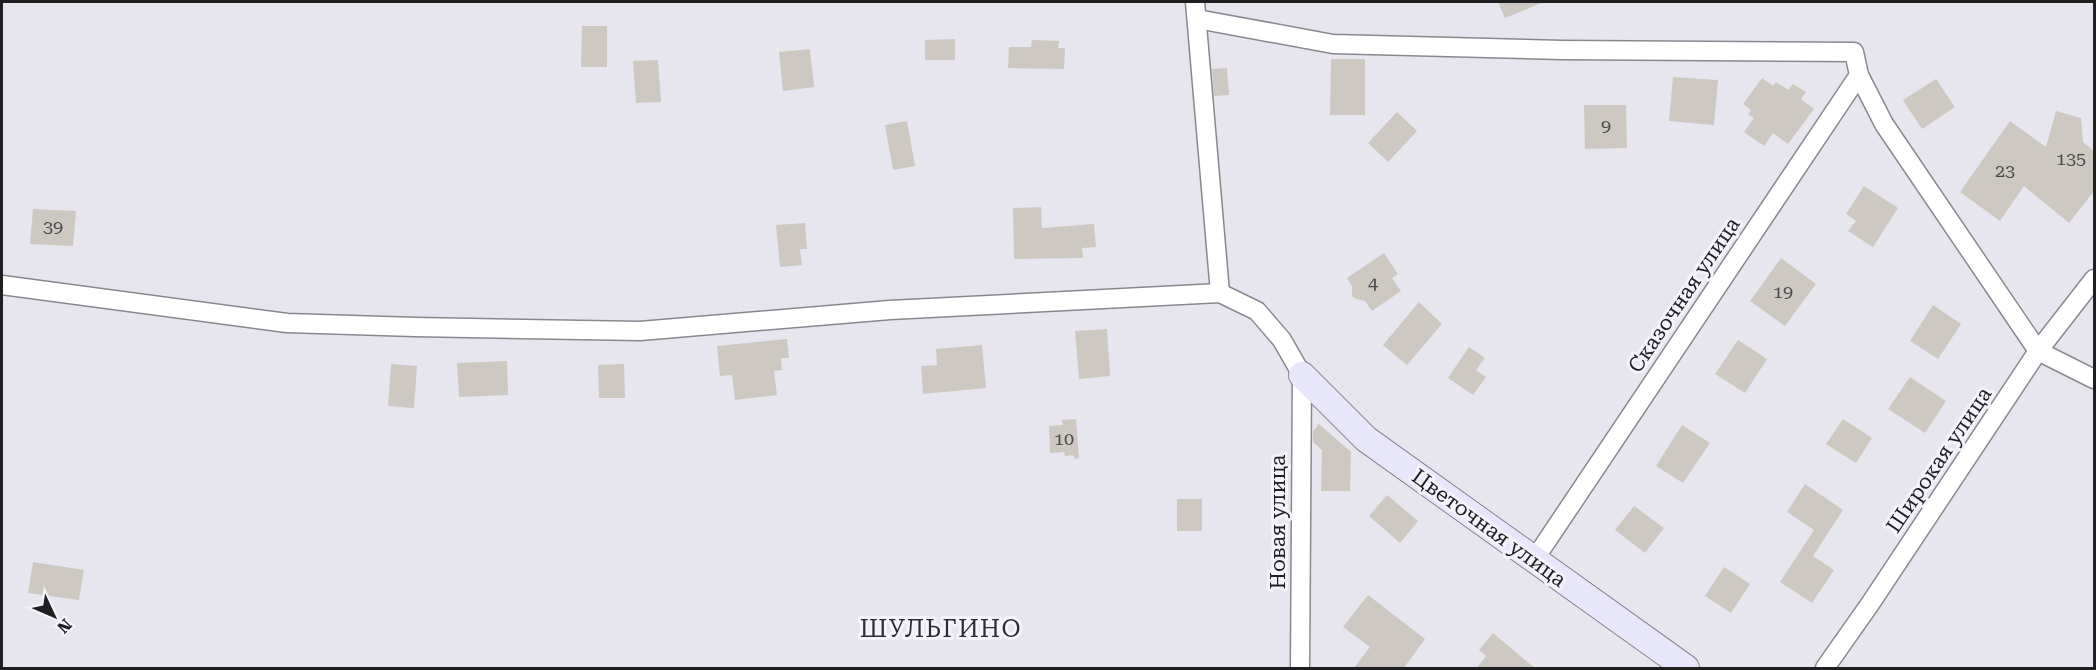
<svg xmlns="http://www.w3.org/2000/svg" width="2096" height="670" viewBox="0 0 2096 670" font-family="'Roboto Serif',serif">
	<rect width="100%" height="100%" fill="#e7e6ee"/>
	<g fill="#cdc8c1">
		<path d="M1498,2h46l-39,16z"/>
		<path d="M582,26h25v41h-26z"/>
		<path d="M955,39v21h-30v-20z"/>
		<path d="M1032,40l27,1 -1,7h7l-1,21 -56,-1 1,-21h22z"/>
		<path d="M810,49l4,38 -31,4 -4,-39z"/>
		<path d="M1331,59h34v56h-35z"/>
		<path d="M658,60l3,42 -25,1 -3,-42z"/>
		<path d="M1227,68l2,27 -15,1 -2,-27z"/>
		<path d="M1673,77l45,3 -4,45 -45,-4z"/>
		<path d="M1762,78l11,8 3,-4 12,8 5,-6 13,8 -5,7 13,10 -26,35 -15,-11 -9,13 -20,-14 10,-14 -6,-4 3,-4 -8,-6z"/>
		<path d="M1936,79l19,28 -33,22 -19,-29z"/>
		<path d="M1584,105h42l1,43 -42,1z"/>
		<path d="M2056,111l25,7 2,24 11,9v40l-25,32 -45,-37 -24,35 -40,-29 50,-71 36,26z"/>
		<path d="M1397,112l20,19 -29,31 -20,-19z"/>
		<path d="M907,121l8,45 -22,4 -8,-45z"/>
		<path d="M1864,186l34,22 -25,39 -25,-16 8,-10 -10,-7z"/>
		<path d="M1041,207l1,21 52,-4 2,23 -14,1 1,10 -69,1 -1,-51z"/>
		<path d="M33,209l43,2 -3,35 -43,-2z"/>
		<path d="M805,223l2,26h-7l2,16 -22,2 -4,-42z"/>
		<path d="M1384,253l14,21 -6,4 9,13 -29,20 -7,-10 -9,-2 -4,-3v-10l-5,-8z"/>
		<path d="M1781,258l35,26 -31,42 -35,-25z"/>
		<path d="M1419,302l23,22 -35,41 -24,-20z"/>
		<path d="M1933,305l28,19 -23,35 -28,-18z"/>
		<path d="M1107,329l3,47 -31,3 -4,-48z"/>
		<path d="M787,339l2,19h-8l1,12 -8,1 3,24 -42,5 -3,-25 -12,1 -3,-30z"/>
		<path d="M1738,340l29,19 -22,34 -30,-19z"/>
		<path d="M982,345l4,43 -63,6 -2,-28 16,-1 -1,-16z"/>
		<path d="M1469,347l16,11 -9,12 10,7 -13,18 -25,-17z"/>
		<path d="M507,361l1,34 -49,2 -2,-34z"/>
		<path d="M391,364l26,2 -3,42 -26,-2z"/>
		<path d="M624,364l1,34h-26l-1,-33z"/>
		<path d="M1910,377l36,24 -21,32 -37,-24z"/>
		<path d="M1076,419l3,39 -4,1 -2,-4 -8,1 -1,-4 -14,1 -1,-27 14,-1 -2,-5z"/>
		<path d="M1843,419l29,19 -16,25 -30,-19z"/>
		<path d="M1319,424l32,28 -1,39h-29l1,-41 -9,-8v-11z"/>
		<path d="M1682,425l28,18 -27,40 -27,-17z"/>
		<path d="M1805,484l38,26 -30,46 21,14 -22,33 -32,-21 34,-52 -27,-18z"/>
		<path d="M1387,495l31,26 -18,22 -31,-27z"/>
		<rect x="1177" y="499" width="25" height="32"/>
		<path d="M1634,506l30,22 -19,25 -30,-23z"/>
		<path d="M33,562l51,8 -5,30 -51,-7z"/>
		<path d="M1724,567l26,17 -19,29 -26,-17z"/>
		<path d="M1368,595l57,44 -22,30h-50l17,-22 -27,-20z"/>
		<path d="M1493,633l43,36h-60l10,-13 -7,-6z"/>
	</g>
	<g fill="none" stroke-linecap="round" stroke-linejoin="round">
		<g stroke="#898890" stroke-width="21">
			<g id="street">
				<path d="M1195,2l25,291"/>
				<path d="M1197,19l136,25 229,6 292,2 5,23 -325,485"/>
				<path d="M1859,75l25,49 154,227 56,28"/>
				<path d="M2,285l285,38 128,4 225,4 250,-21 330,-17 37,18 25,29 20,35 -2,293"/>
				<path d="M1825,668l45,-64 168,-253 56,-72"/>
			</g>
		</g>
		<g stroke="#898890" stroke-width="28">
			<path id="secondary" d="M1302,375l64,64 320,229"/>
		</g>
		<use href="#street" stroke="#fff" stroke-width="18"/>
		<use href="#secondary" stroke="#e8e6fa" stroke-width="26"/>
	</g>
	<g text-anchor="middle" stroke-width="6" stroke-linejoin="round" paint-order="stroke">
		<g font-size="18" fill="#4a4849">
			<text x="1606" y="132">9</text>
			<text x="2071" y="165">135</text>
			<text x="2005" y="177">23</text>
			<text x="53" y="233">39</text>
			<text x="1373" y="289">4</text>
			<text x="1783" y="298">19</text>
			<text x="1064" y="445">10</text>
		</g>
		<g font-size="21" fill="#1f1e21" stroke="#f4f3fc">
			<text transform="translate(1684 295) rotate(-56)" y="7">Сказочная улица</text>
			<text transform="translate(1939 460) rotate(-56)" y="7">Широкая улица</text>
			<text transform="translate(1278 522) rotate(-90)" y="7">Новая улица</text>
			<text transform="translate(1489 528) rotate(36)" y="7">Цветочная улица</text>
		</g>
		<g font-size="24" letter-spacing="1.5" fill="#2c2c32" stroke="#f4f3fc">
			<text x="941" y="637">ШУЛЬГИНО</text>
		</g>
	</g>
	<rect width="2096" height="670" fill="none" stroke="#1f1e21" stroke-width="6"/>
	<g transform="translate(54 616) rotate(134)" stroke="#f4f3fc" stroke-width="4.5" paint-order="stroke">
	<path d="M0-4.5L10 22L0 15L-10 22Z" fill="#1f1e21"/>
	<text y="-9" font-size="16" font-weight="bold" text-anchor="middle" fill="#1f1e21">N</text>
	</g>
</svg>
